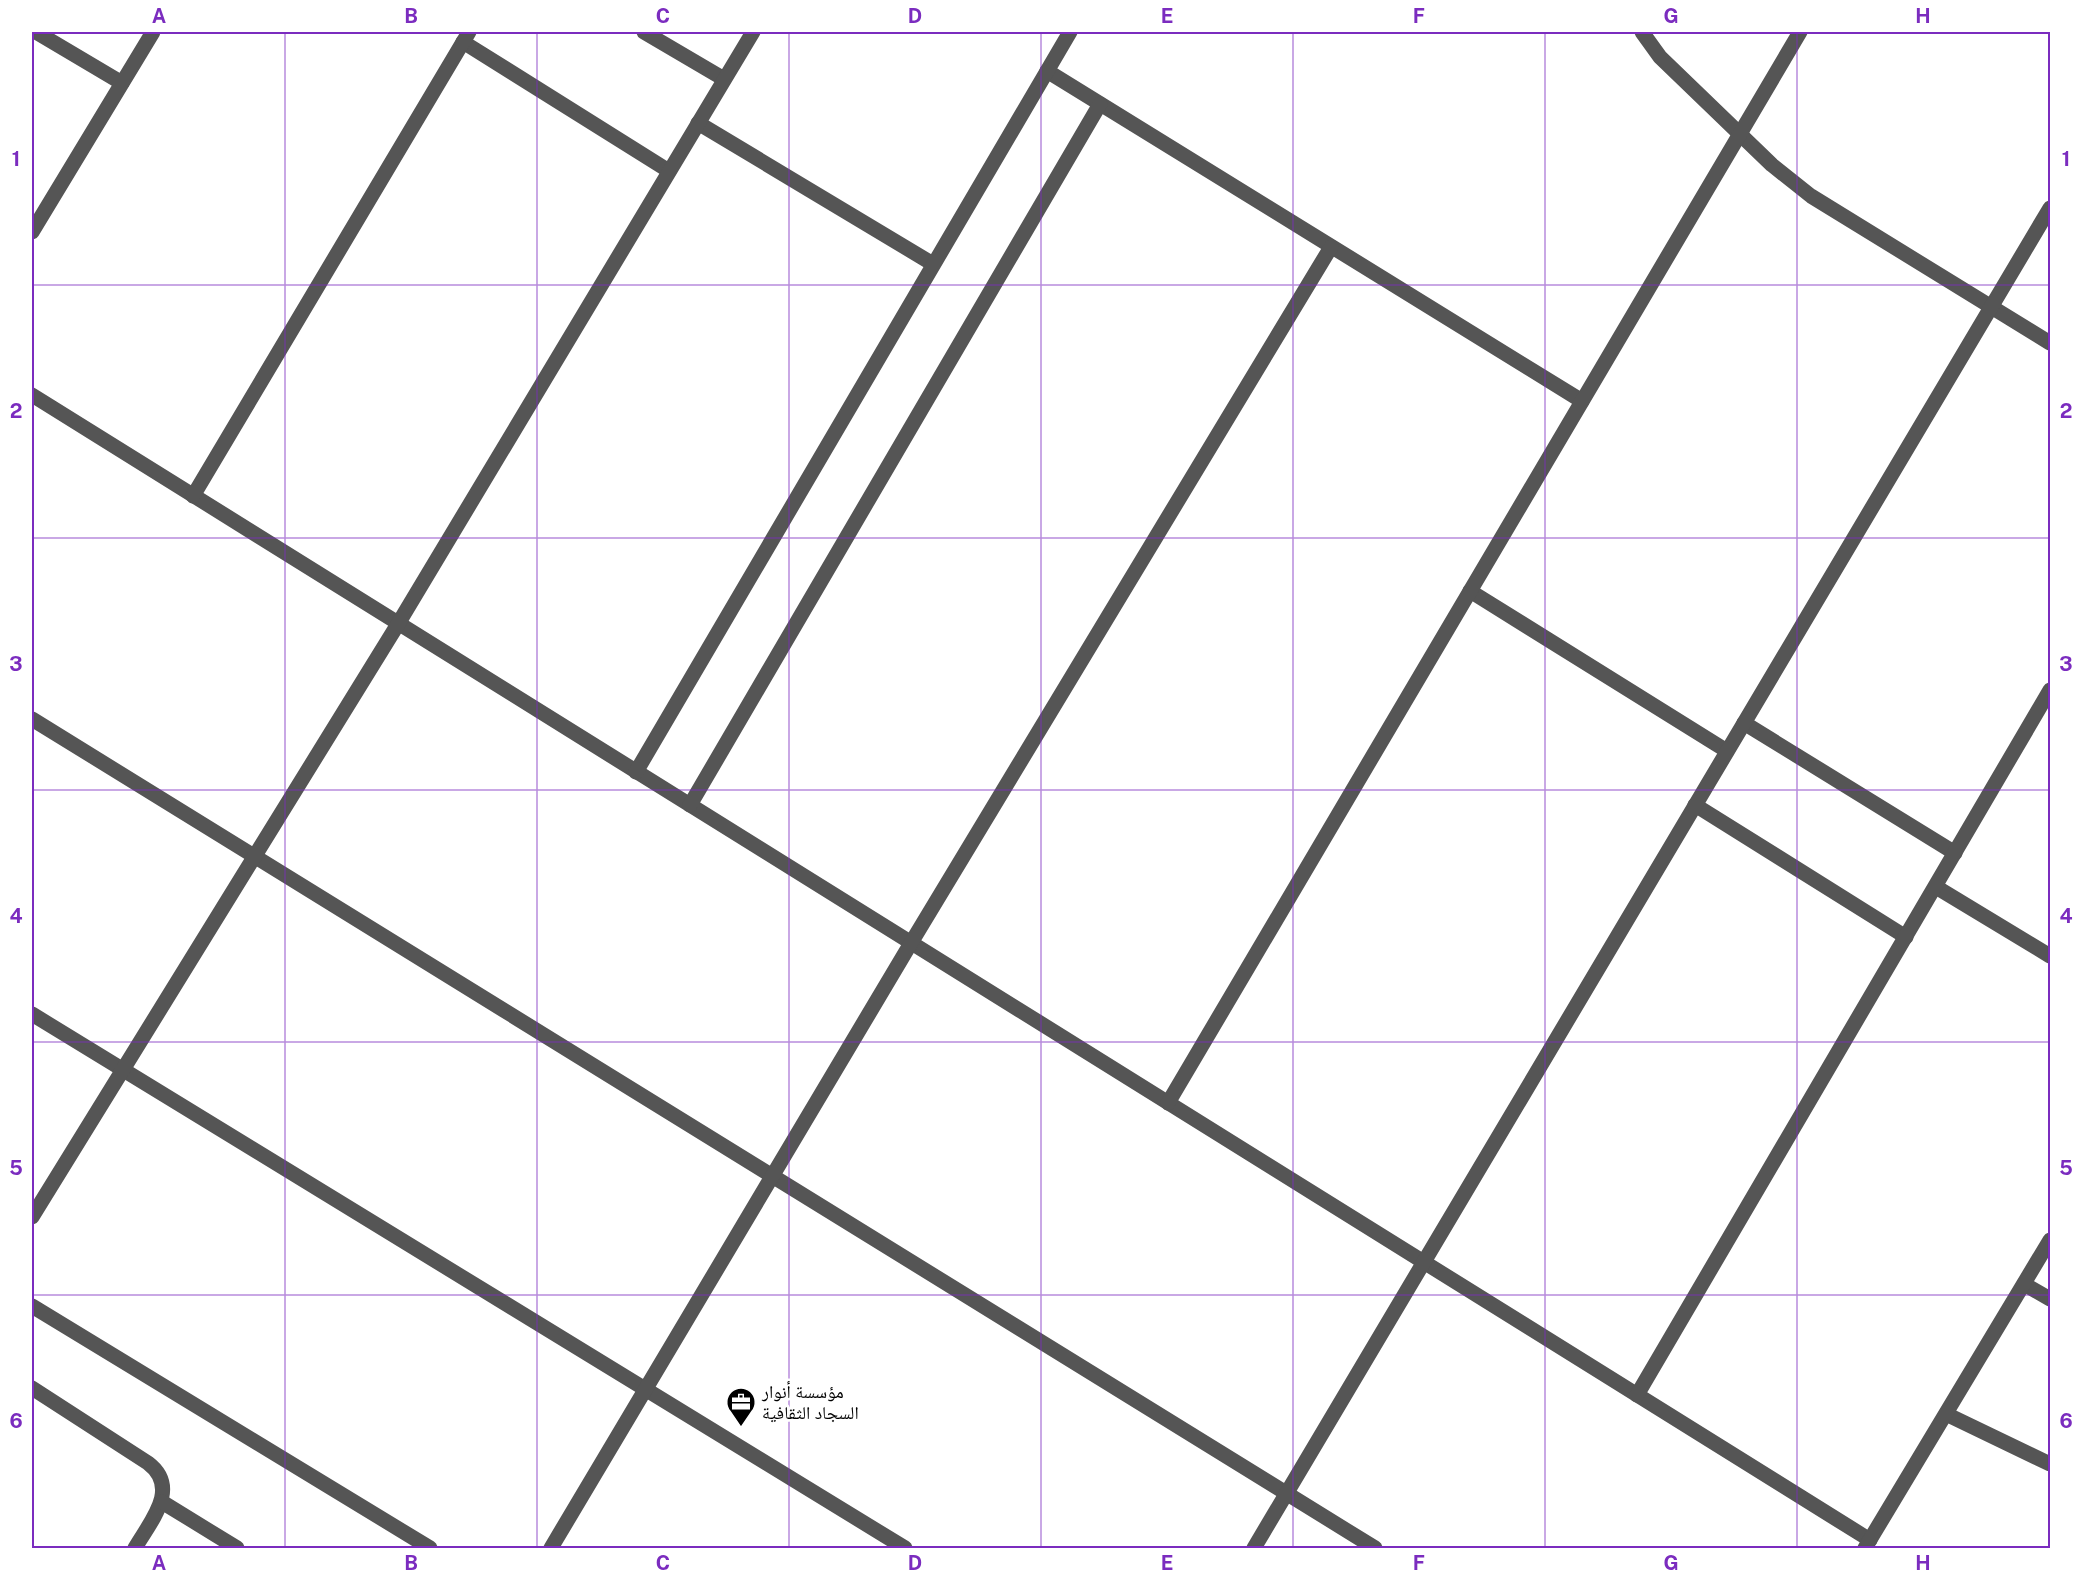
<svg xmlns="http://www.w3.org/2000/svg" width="2082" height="1580" viewBox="0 0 2082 1580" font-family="'Public Sans','Noto Naskh Arabic',sans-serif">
	<rect width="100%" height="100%" fill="#fff"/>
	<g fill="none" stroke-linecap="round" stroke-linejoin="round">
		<g stroke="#555" stroke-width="15">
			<path d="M36,32l86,51"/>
			<path d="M644,32l80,47"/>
			<path d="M1642,32l18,25 112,108 39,31 239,147"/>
			<path d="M463,42l206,129"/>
			<path d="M1047,71l535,330"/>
			<path d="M698,123l235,141"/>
			<path d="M32,232l121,-200"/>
			<path d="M32,395l1838,1145"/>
			<path d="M193,496l276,-464"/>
			<path d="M1470,591l257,160"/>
			<path d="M32,719l1343,829"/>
			<path d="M1744,723l211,130"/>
			<path d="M636,772l434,-740"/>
			<path d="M690,805l410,-701"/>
			<path d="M1695,805l211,132"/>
			<path d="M1936,887l114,69"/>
			<path d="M32,1014l873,534"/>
			<path d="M1168,1103l632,-1071"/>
			<path d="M32,1217l366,-593 355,-592"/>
			<path d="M2024,1284l26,15"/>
			<path d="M32,1306l398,242"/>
			<path d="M32,1388l116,75c33,25 2,59 -13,85"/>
			<path d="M1637,1395l413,-705"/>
			<path d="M1946,1414l104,50"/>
			<path d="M162,1502l75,46"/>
			<path d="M551,1548l360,-605 420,-696"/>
			<path d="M1254,1548l796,-1340"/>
			<path d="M1865,1548l185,-308"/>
		</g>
	</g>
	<path fill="none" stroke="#7b2cbf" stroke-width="1.5" stroke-opacity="0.55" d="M285,32v1516M537,32v1516M789,32v1516M1041,32v1516M1293,32v1516M1545,32v1516M1797,32v1516M32,285h2018M32,538h2018M32,790h2018M32,1042h2018M32,1295h2018"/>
	<defs>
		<g id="office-pin" transform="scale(1.5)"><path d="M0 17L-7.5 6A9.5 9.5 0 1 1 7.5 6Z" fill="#000" stroke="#fff"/><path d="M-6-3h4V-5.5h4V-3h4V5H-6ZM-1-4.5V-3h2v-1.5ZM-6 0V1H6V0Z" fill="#fff"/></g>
	</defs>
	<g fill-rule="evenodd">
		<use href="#office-pin" x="741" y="1402"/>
	</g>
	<g text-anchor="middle" stroke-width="5" stroke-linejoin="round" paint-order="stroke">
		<g font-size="18" fill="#000" stroke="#fff" text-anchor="start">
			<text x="762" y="1398">مؤسسة أنوار<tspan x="762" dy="21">السجاد الثقافية</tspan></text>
		</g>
	</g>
	<rect width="2082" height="1580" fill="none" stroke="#ffffff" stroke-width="66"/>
	<rect x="33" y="33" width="2016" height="1514" fill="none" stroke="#7b2cbf" stroke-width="2"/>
	<g font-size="20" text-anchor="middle" font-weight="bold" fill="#7b2cbf">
		<text x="159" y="23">A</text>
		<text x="411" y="23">B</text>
		<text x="663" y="23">C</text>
		<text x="915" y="23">D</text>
		<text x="1167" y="23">E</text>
		<text x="1419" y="23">F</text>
		<text x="1671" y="23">G</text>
		<text x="1923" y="23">H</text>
		<text x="16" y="166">1</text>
		<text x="2066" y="166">1</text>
		<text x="16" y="418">2</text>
		<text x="2066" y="418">2</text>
		<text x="16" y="671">3</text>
		<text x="2066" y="671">3</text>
		<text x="16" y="923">4</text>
		<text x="2066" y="923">4</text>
		<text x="16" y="1175">5</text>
		<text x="2066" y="1175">5</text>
		<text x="16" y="1428">6</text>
		<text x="2066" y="1428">6</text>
		<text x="159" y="1570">A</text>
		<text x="411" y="1570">B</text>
		<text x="663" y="1570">C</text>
		<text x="915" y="1570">D</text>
		<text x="1167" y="1570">E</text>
		<text x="1419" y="1570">F</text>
		<text x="1671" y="1570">G</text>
		<text x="1923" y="1570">H</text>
	</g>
</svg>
